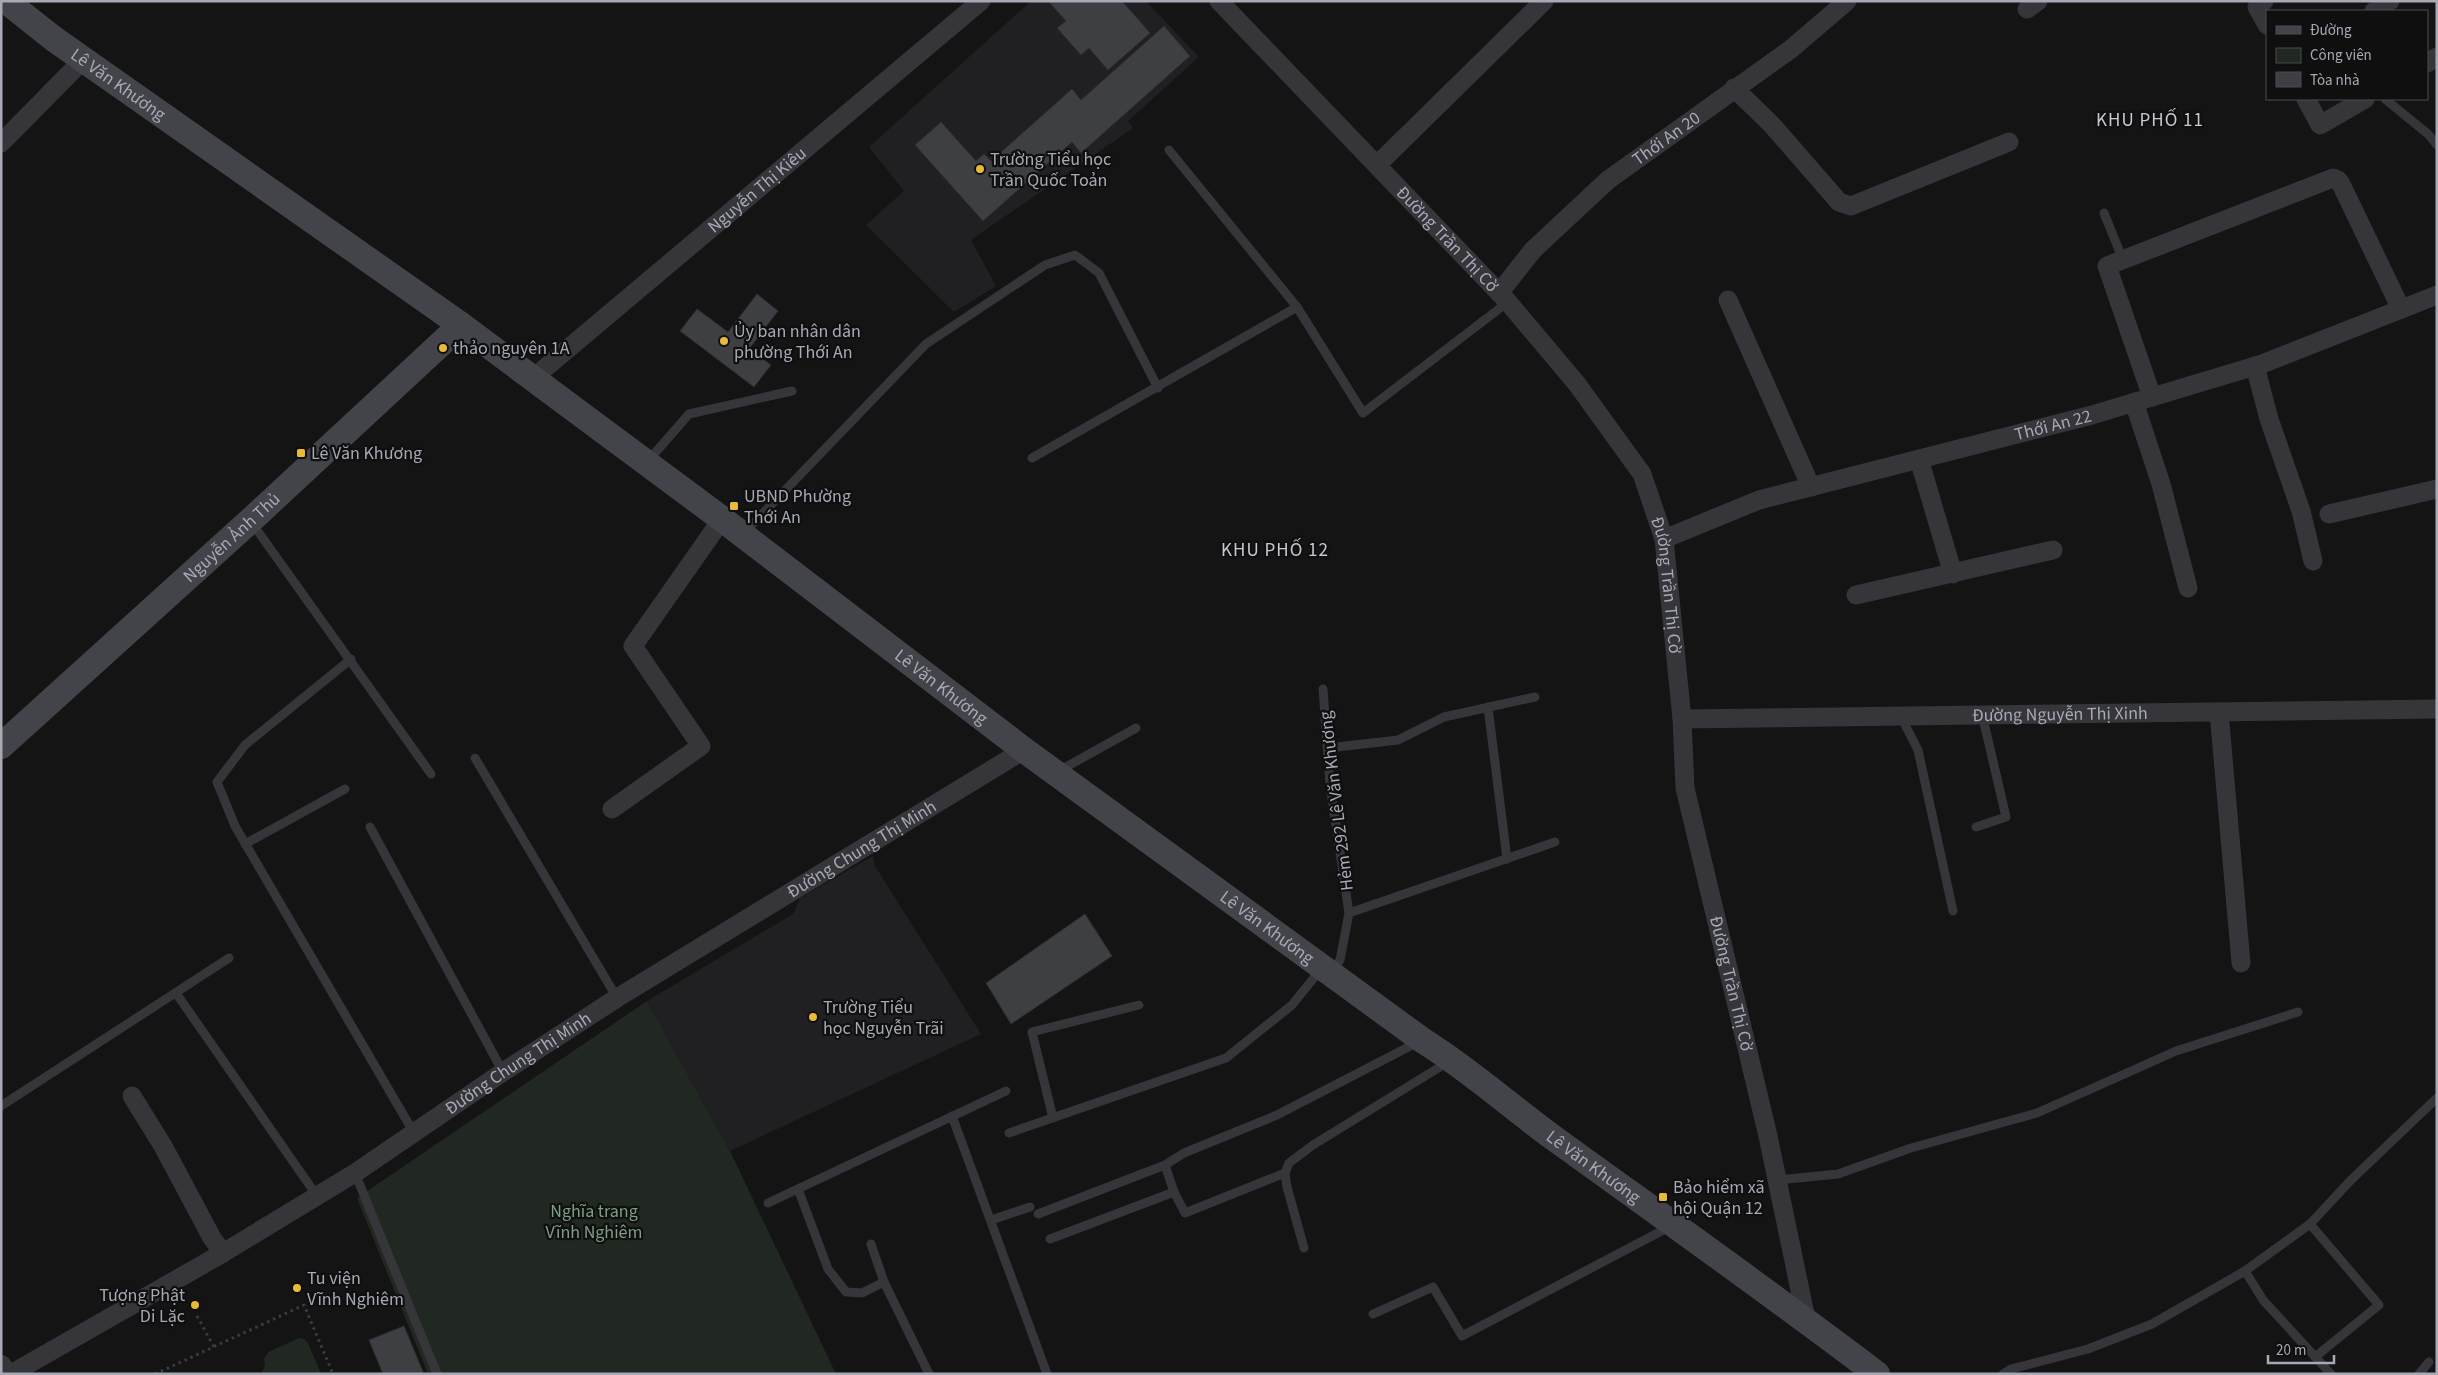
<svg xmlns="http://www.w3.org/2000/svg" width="2438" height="1375" viewBox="0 0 2438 1375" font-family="'Source Sans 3',sans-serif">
	<rect width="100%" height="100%" fill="#141415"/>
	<g fill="#202022">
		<path d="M1031,1h115l53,56 -71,64 5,7 -162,112 25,46 -42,26 -88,-87 38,-34 -35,-44z"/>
		<path d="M873,856l2,10 106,168 -251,117 -83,-150 146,-87 7,-16z"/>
	</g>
	<g fill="#202821">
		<path d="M647,1001l83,150 106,223h-408l-71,-176z"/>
		<path d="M299,1338l5,1 4,4 13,31h-60l4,-8 -1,-7 4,-7z"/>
	</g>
	<g fill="#3e3f42" stroke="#2e2e31">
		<path d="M1048,1h74l28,32 -42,37 -19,-22 -8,7 -24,-27 9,-7z"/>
		<path d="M1164,26l26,30 -109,97 -9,-11 -89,79 -68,-76 26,-23 35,39 8,-7 7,7 81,-72 9,11z"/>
		<path d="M757,294l21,17 -29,38 22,16 -17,22 -74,-56 17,-22 31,23z"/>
		<path d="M1085,914l27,42 -101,68 -25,-41z"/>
		<path d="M404,1326l20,48h-41l-14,-34z"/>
	</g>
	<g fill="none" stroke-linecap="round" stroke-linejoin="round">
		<g stroke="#3b3c41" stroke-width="3" stroke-dasharray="2.5 4" stroke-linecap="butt">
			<path d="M197,1316l17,31"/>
			<path d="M155,1374l149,-69 29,69"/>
		</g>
		<g stroke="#35353a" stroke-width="9">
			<path d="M2385,99l43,35 9,11"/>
			<path d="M1169,150l128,157"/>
			<path d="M2104,213l19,47"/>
			<path d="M1032,458l265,-151 66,106 145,-111"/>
			<path d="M648,461l41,-47 103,-23"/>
			<path d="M252,523l179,251"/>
			<path d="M743,534l183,-190 119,-79 30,-10 24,18 59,115"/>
			<path d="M351,659l-106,86 -28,37 18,44 179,307"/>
			<path d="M1323,689l7,96 19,128 -9,47 -8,12"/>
			<path d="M1488,707l19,152"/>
			<path d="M1900,715l18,35 35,161"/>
			<path d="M1328,748l70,-8 46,-23 91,-20"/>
			<path d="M475,758l142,240"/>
			<path d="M1057,772l79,-44"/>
			<path d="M370,827l133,245"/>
			<path d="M1976,827l30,-10 -24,-103"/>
			<path d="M245,844l100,-55"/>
			<path d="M1349,913l206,-71"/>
			<path d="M176,993l141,203"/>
			<path d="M1,1106l228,-148"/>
			<path d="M952,1116l95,258"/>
			<path d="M1053,1118l-21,-86 107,-27"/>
			<path d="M1009,1133l217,-75 66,-53 29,-36"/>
			<path d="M355,1173l82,201"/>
			<path d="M1777,1180l61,-6 73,-26 126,-35 139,-62 122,-39"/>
			<path d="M798,1189l30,80 18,23 16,1 22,-11"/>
			<path d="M1174,1192l-9,-27 19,-12 93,-38 143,-74"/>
			<path d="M768,1203l238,-112"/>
			<path d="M1038,1214l127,-49"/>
			<path d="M991,1220l39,-13"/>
			<path d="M2310,1224l69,81 -64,52"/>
			<path d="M1050,1239l124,-47 11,21 100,-40"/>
			<path d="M871,1244l13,38 45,92"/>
			<path d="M1304,1248l-17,-61 -2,-14 4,-10 24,-18 135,-83"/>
			<path d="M2245,1271l18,29 68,74"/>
			<path d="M1373,1314l60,-27 29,49 209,-110"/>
			<path d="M2003,1374l8,-5 77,-20 64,-25 93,-53 65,-47 41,-44 86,-82"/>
			<path d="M2419,1374l10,-12"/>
		</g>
		<g stroke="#35353a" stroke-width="19">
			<path id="s1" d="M1219,1l289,301 69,82 65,90 22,65 18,180 3,69 83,348 38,183"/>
			<path d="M2264,1l-7,6 10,18"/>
			<path d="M2027,9l11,-8"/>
			<path d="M2374,11l16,-10"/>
			<path d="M2427,63l10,-6"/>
			<path d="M1734,88l38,37 67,77 12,4 158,-64"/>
			<path d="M2306,99l14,26 45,-26"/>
			<path d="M1,143l83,-84"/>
			<path d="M1377,165l167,-164"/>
			<path id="s2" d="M1499,293l34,-43 75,-70 183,-131 56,-48"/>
			<path d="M1728,300l83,187"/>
			<path d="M2255,366l14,53 32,92 12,50"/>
			<path id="s3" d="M532,379l449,-378"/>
			<path d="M2152,397l-45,-131 226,-88 5,2 3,4 60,125"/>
			<path d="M2134,402l27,82 27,104"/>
			<path d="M1919,459l34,115"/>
			<path d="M2329,514l108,-25"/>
			<path id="s4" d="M1664,539l95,-39 333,-85 170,-51 175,-69"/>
			<path d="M1856,595l197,-45"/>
			<path d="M2219,712l22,251"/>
			<path id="s5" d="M1682,719l755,-10"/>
			<path d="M612,809l89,-63 -68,-100 89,-127"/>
			<path d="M132,1096l31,50 49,92 11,15"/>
			<path id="s6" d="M11,1374l212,-121 132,-80 148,-101 114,-74 407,-248"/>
		</g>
		<path stroke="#35353a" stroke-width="22" d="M1,1366l5,8"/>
		<g stroke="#43444a" stroke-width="26">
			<path id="s7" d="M6,1l48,38 407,286 261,194 302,231 398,290c50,31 92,70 140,104 105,76 211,151 315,230"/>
			<path id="s8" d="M1,746l250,-226 210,-195"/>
		</g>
	</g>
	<g fill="#e9ba38" stroke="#0f0f10" stroke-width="2">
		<circle cx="980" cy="169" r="5"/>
		<circle cx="724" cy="341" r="5"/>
		<circle cx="443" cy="348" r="5"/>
		<rect x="296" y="448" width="10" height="10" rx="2.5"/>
		<rect x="729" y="501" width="10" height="10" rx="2.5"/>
		<circle cx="813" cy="1017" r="5"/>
		<rect x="1658" y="1192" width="10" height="10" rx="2.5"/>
		<circle cx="297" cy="1288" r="5"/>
		<circle cx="195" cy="1305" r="5"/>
	</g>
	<g text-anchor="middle" stroke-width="4.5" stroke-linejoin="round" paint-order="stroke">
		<g font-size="18" fill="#a6aab5" stroke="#0f0f10">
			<text dy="6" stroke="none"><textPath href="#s7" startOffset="140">Lê Văn Khương</textPath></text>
			<text dy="6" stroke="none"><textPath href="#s2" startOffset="229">Thới An 20</textPath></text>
			<text dy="6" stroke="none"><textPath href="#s3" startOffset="294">Nguyễn Thị Kiêu</textPath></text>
			<text dy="6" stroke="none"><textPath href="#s1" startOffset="330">Đường Trần Thị Cờ</textPath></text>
			<text dy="6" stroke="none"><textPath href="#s4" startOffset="406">Thới An 22</textPath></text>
			<text dy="6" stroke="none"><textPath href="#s8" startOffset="311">Nguyễn Ảnh Thủ</textPath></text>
			<text dy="6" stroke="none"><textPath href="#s1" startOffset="750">Đường Trần Thị Cờ</textPath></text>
			<text dy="6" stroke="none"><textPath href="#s7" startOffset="1160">Lê Văn Khương</textPath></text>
			<text dy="6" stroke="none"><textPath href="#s5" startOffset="378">Đường Nguyễn Thị Xinh</textPath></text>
			<text transform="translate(1336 801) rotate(-97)" y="6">Hẻm 292 Lê Văn Khương</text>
			<text dy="6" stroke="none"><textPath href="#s6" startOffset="1000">Đường Chung Thị Minh</textPath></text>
			<text dy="6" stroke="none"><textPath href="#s7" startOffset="1565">Lê Văn Khương</textPath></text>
			<text dy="6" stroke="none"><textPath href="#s1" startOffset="1155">Đường Trần Thị Cờ</textPath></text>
			<text dy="6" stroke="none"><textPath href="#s6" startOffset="595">Đường Chung Thị Minh</textPath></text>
			<text dy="6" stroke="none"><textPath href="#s7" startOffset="1970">Lê Văn Khương</textPath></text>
		</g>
		<g font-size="18" fill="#a6aab5" stroke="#0f0f10" text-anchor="start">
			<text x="990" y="165">Trường Tiểu học<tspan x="990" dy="21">Trần Quốc Toản</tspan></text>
			<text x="734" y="337">Ủy ban nhân dân<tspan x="734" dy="21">phường Thới An</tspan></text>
			<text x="453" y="354">thảo nguyên 1A</text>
			<text x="311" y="459">Lê Văn Khương</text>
			<text x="744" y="502">UBND Phường<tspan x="744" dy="21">Thới An</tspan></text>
			<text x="823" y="1013">Trường Tiểu<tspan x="823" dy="21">học Nguyễn Trãi</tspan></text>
			<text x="1673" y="1193">Bảo hiểm xã<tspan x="1673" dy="21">hội Quận 12</tspan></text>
			<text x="307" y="1284">Tu viện<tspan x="307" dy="21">Vĩnh Nghiêm</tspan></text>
			<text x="185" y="1301" text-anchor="end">Tượng Phật<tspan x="185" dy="21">Di Lặc</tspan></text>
		</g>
		<g font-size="18" fill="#7e9f82" stroke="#0f0f10">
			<text x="594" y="1217">Nghĩa trang<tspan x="594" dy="21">Vĩnh Nghiêm</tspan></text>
		</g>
		<g font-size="19" letter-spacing="1" fill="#c7c9d1" stroke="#0f0f10">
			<text x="2150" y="126">KHU PHỐ 11</text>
			<text x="1275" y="556">KHU PHỐ 12</text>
		</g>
	</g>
	<rect width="2438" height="1375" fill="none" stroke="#a6aab5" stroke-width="5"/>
	<rect x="2266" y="10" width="162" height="90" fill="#0f0f10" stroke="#4b4d52"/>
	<rect x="2276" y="26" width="25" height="8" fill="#43444a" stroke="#4b4d52"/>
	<text x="2310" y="35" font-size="15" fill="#a6aab5">Đường</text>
	<rect x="2276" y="48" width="25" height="15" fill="#202821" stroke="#4b4d52"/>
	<text x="2310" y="60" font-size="15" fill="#a6aab5">Công viên</text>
	<rect x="2276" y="72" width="25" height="15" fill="#3e3f42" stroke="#4b4d52"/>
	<text x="2310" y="85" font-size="15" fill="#a6aab5">Tòa nhà</text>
	<path d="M2268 1355v8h66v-8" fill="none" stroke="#a6aab5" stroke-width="2.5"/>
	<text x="2276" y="1355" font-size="15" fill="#a6aab5" stroke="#0f0f10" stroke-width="4" paint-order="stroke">20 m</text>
</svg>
